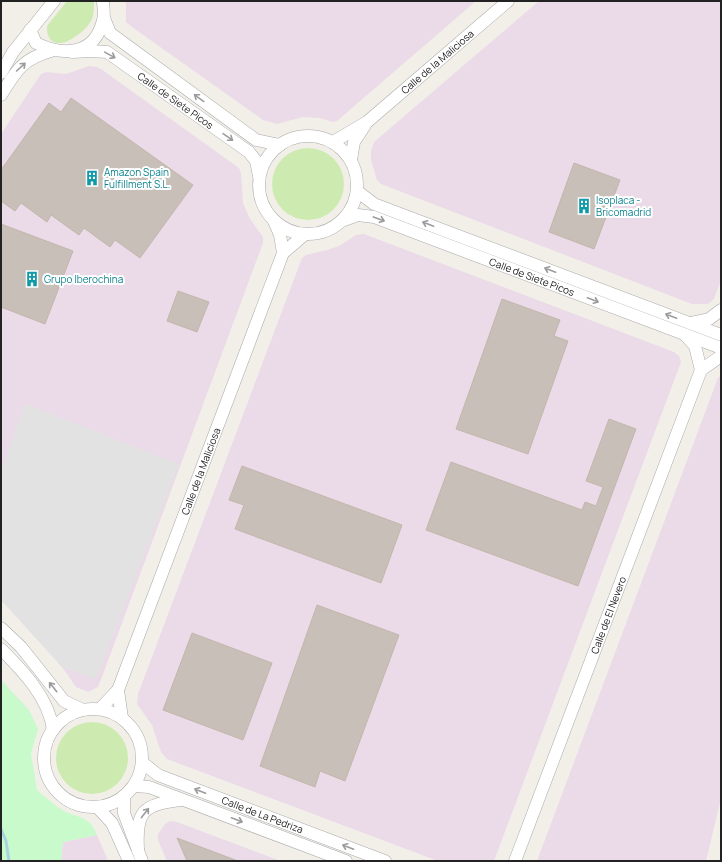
<svg xmlns="http://www.w3.org/2000/svg" width="722" height="862" viewBox="0 0 722 862" font-family="Manrope,sans-serif">
	<rect width="100%" height="100%" fill="#f2efe9"/>
	<g fill="#ebdbe8">
		<path d="M126,1h350l-139,120 -5,1 -12,-4 -17,-1 -26,7 -14,-4 -131,-93 -6,-5z"/>
		<path d="M539,1h182v279l-7,19 -6,5h-16l-311,-120 -4,-4 -6,-20v-9l3,-9z"/>
		<path d="M89,66l8,1 4,2 138,99 2,5 2,30 7,16 13,18v6l-161,434 -4,10 -10,5 -12,-5 -14,-20 -44,-50 -17,-17v-466l40,-60 5,-2 20,2z"/>
		<path d="M364,234l310,118 5,4 2,6 -187,499h-56l-271,-102 -6,-7 -9,-27 -15,-21 1,-10 164,-436 4,-3 21,-5 12,-4 17,-11z"/>
		<path d="M721,375v423l-15,63h-169l181,-483z"/>
		<path d="M170,821l7,1 104,39h-114l-9,-21v-6l7,-10z"/>
		<path d="M97,835l11,26h-47l2,-19z"/>
	</g>
	<g fill="#cdebb0">
		<path d="M67,1h27c0,6 0,13 -2,18 -5,12 -36,37 -44,16 -1,-2 -1,-7 -1,-9z"/>
		<circle cx="308" cy="184" r="36"/>
		<circle cx="92" cy="758" r="36"/>
	</g>
	<path fill="#c8facc" d="M1,680l28,30 9,19 -7,25 6,36c7,6 14,12 22,18 16,11 30,5 38,27l-34,7 -2,19h-60z"/>
	<path fill="#e2e2e2" d="M25,404l154,60 -83,215 -34,-12 -61,-67v-129z"/>
	<g fill="none" stroke-linecap="round" stroke-linejoin="round">
		<path stroke="#aad3df" stroke-width="3" d="M1,829l5,12 3,20"/>
	</g>
	<g fill="#c7bfb8" stroke="#c4b6ab">
		<path d="M71,98l122,87 -53,73 -25,-18 -5,7 -26,-19 -5,7 -28,-20 -4,7 -26,-19 -6,8 -14,-10v-31l48,-67 12,9z"/>
		<path d="M574,163l46,17 -26,69 -45,-17z"/>
		<path d="M1,224l72,27 -28,73 -44,-17z"/>
		<path d="M178,291l31,11 -12,30 -30,-11z"/>
		<path d="M502,299l58,21 -6,16 14,5 -40,113 -72,-25z"/>
		<path d="M609,419l27,10 -58,157 -152,-56 25,-68 131,48 3,-8 11,4 7,-19 -17,-6z"/>
		<path d="M242,466l160,59 -21,58 -146,-54 9,-24 -15,-5z"/>
		<path d="M317,605l82,30 -54,146 -25,-10 -5,16 -55,-21z"/>
		<path d="M192,633l80,30 -29,77 -80,-30z"/>
		<path d="M177,838l61,23h-51z"/>
	</g>
	<g fill="none" stroke-linecap="round" stroke-linejoin="round">
		<g stroke="#a9a9a9" stroke-width="13">
			<g id="minor">
				<path d="M104,18l6,15 146,107 24,5"/>
				<path d="M30,30l6,13c28,14 59,12 67,-23 2,-6 0,-13 0,-19"/>
				<path id="s1" d="M72,52l19,-1 16,1 142,100 7,9 3,15"/>
				<path d="M1,73l12,-21 41,-51"/>
				<path d="M1,95c15,-24 21,-36 50,-44"/>
				<circle cx="308" cy="185" r="49"/>
				<path id="s2" d="M333,142l34,-20 141,-121"/>
				<path d="M351,160l3,-18 11,-17"/>
				<path d="M357,191l17,13 347,131"/>
				<path d="M274,221l6,14 3,18"/>
				<path id="s3" d="M342,221l16,-6 16,2 347,131"/>
				<path d="M690,323l19,-4 12,-9"/>
				<path d="M685,335l10,11 6,24"/>
				<path d="M1,628l20,19 43,54 19,9"/>
				<path d="M1,649c22,22 48,49 52,81"/>
				<path d="M118,690l4,28"/>
				<circle cx="93" cy="758" r="49"/>
				<path id="s4" d="M100,709l18,-19 165,-437 21,-18"/>
				<path id="s5" d="M143,763l15,12 227,86"/>
				<path d="M134,786l15,1 197,74"/>
				<path d="M124,797v16l18,48"/>
				<path d="M97,807l15,16 17,38"/>
				<path d="M138,850c-2,-39 4,-45 42,-50"/>
				<path id="s6" d="M515,861l186,-491 20,-14"/>
			</g>
		</g>
		<use href="#minor" stroke="#fff" stroke-width="12"/>
	</g>
	<defs><path id="oneway-shaft" d="M-6 0H5M1.5-3L5.5 0L1.5 3" fill="none" stroke-width="1.6" stroke-linecap="round" stroke-linejoin="round"/></defs>
	<g stroke="#9c9c9c">
		<use href="#oneway-shaft" transform="translate(110 55) rotate(29)"/>
		<use href="#oneway-shaft" transform="translate(21 67) rotate(-42)"/>
		<use href="#oneway-shaft" transform="translate(199 98) rotate(-144)"/>
		<use href="#oneway-shaft" transform="translate(228 137) rotate(35)"/>
		<use href="#oneway-shaft" transform="translate(379 219) rotate(20)"/>
		<use href="#oneway-shaft" transform="translate(428 224) rotate(-159)"/>
		<use href="#oneway-shaft" transform="translate(550 270) rotate(-159)"/>
		<use href="#oneway-shaft" transform="translate(593 300) rotate(21)"/>
		<use href="#oneway-shaft" transform="translate(671 316) rotate(-159)"/>
		<use href="#oneway-shaft" transform="translate(53 687) rotate(-129)"/>
		<use href="#oneway-shaft" transform="translate(200 791) rotate(-159)"/>
		<use href="#oneway-shaft" transform="translate(145 813) rotate(-52)"/>
		<use href="#oneway-shaft" transform="translate(237 820) rotate(21)"/>
		<use href="#oneway-shaft" transform="translate(348 847) rotate(-159)"/>
	</g>
	<defs>
		<g id="building-bare" transform="scale(1.2)"><path d="M-4-6H4V6H1V3H-1V6H-4ZM-2.5-4.3h1.7v1.8h-1.7ZM.8-4.3h1.7v1.8H.8ZM-2.5-1h1.7V.8h-1.7ZM.8-1h1.7V.8H.8Z" fill="#0f9aa8" stroke="#fff" stroke-width="2.5" paint-order="stroke"/></g>
	</defs>
	<g fill-rule="evenodd">
		<use href="#building-bare" x="92" y="178"/>
		<use href="#building-bare" x="584" y="206"/>
		<use href="#building-bare" x="32" y="279"/>
	</g>
	<g text-anchor="middle" stroke-width="4" stroke-linejoin="round" paint-order="stroke">
		<g font-size="10" fill="#222" stroke="#fff">
			<text dy="4" stroke="none"><textPath href="#s2" startOffset="132">Calle de la Maliciosa</textPath></text>
			<text dy="4" stroke="none"><textPath href="#s1" startOffset="119">Calle de Siete Picos</textPath></text>
			<text dy="4" stroke="none"><textPath href="#s3" startOffset="202">Calle de Siete Picos</textPath></text>
			<text dy="4" stroke="none"><textPath href="#s4" startOffset="260">Calle de la Maliciosa</textPath></text>
			<text dy="4" stroke="none"><textPath href="#s6" startOffset="263">Calle de El Nevero</textPath></text>
			<text dy="4" stroke="none"><textPath href="#s5" startOffset="131">Calle de La Pedriza</textPath></text>
		</g>
		<g font-size="10" fill="#0d838f" stroke="#fff" text-anchor="start">
			<text x="104" y="176">Amazon Spain<tspan x="104" dy="12">Fulfillment S.L.</tspan></text>
			<text x="596" y="204">Isoplaca -<tspan x="596" dy="12">Bricomadrid</tspan></text>
			<text x="44" y="283">Grupo Iberochina</text>
		</g>
	</g>
	<rect width="722" height="862" fill="none" stroke="#222222" stroke-width="4"/>
</svg>
